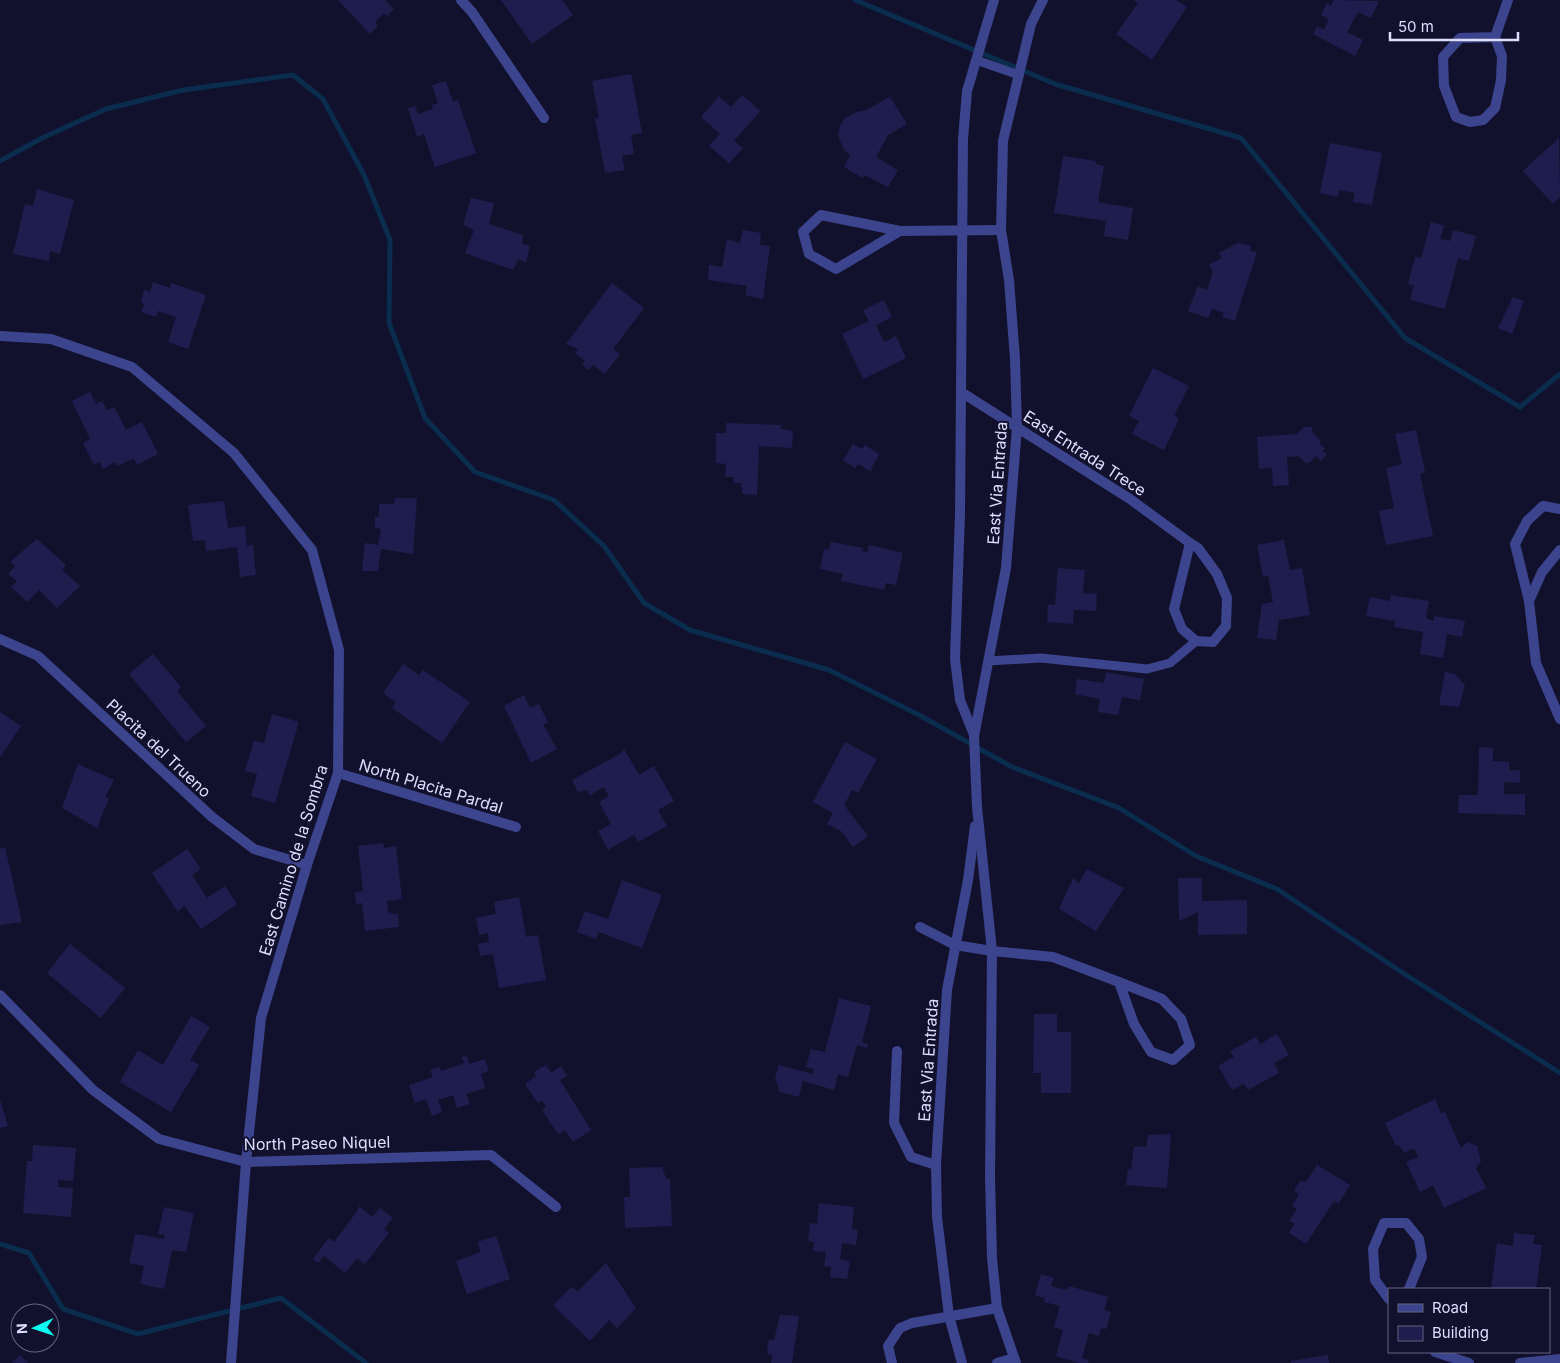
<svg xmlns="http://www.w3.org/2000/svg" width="1560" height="1363" viewBox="0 0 1560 1363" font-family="Inter,sans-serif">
	<rect width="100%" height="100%" fill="#12112d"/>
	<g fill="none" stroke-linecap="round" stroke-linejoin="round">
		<g stroke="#0a2c4d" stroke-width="5">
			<path d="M855,0l200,84 186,54 164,200 115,69 40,-33"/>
			<path d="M0,161l42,-23 64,-29 77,-19 110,-15 30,24 41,76 26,65 -1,83 36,95 50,54 79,28 50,46 40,57 46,27 139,40 92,46 91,51 107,41 77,48 81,33 129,86 154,98"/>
			<path d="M0,1244l29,9 34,56 75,25 143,-36 85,65"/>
		</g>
	</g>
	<g fill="#1f1d4e">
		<path d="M338,0h47l9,9 -7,7 -3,-3 -9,9 3,4 -8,8z"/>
		<path d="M501,0h61l11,15 -41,29z"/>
		<path d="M1133,0h43l11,7 -35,53 -36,-26 22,-31z"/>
		<path d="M1334,0l45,1 -8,17 -13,-6 -11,20 16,8 -8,16 -42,-22 4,-8 7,4 5,-11 -8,-4 6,-12 4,3z"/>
		<path d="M631,74l11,59 -11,2 3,19 -12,2 3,14 -20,3 -10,-55h4l-7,-37z"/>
		<path d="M446,81l7,21 5,-2 18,53 -41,14 -11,-33 -7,3 -9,-29 7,-2 3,8 15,-5 -1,-4 6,-2 -6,-18z"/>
		<path d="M742,95l18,16 -26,30 9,7 -14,15 -20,-17 11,-12 -19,-17 18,-21 12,11z"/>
		<path d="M890,97l17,27 -19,11 -12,22 22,13 -10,17 -23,-12 -2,3 -19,-11 6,-12 -5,-4 -7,-15 2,-10 4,-7 13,-7 9,-2z"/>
		<path d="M1559,138l1,59 -7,7 -30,-33z"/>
		<path d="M1330,143l52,10 -10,52 -19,-3 2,-9 -16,-3 -1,7 -18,-4z"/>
		<path d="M1063,156l33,5v3l8,2 -6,36 35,6 -5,32 -24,-4 2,-15 -52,-8z"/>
		<path d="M37,189l37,11 -14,54 -10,-3 -1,10 -36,-7 12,-50 8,2z"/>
		<path d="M471,198l23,5 -5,21 34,11 -1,9 8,2 -4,17 -8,-4 -5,11 -48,-17 9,-23 -11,-5z"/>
		<path d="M1431,222l13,4 -4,13 10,2 3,-11 23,6 -7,25 -11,-3 -13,51 -35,-9 4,-15 -6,-1 7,-27 6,1z"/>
		<path d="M743,230l18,3 -1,12 10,1 -7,53 -18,-4 2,-9 -39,-6 1,-15 13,2 5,-28 13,4z"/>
		<path d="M1238,243l13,3 -1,5 7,1 -22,69 -13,-4 2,-4 -12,-4 -4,9 -20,-7 10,-25 9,4 6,-18 -4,-7 13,-7 -3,-5z"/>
		<path d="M153,282l17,6 1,-5 35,12 -18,54 -20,-7 8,-25 -18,-6 -2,6 -15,-5 3,-7 -3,-4 3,-11 6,2z"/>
		<path d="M612,283l32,25 -31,41 7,5 -15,20 -12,-9 -4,5 -7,-5 3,-4 -10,-8 3,-4 -12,-5z"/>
		<path d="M1513,297l11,4 -12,33 -14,-6z"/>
		<path d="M884,300l8,17 -16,8 8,17 12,-6 10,22 -43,21 -21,-45 27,-13 -6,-11z"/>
		<path d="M1153,368l36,18 -15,30 5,3 -15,31 -32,-16 7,-13 -10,-5z"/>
		<path d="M90,392l6,12 6,-3 5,9 7,-3 12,23 16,-8 16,32 -21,11 -3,-7 -16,8 -3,-4 -12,7 -3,-7 -6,3 -11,-22 7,-4 -18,-38z"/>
		<path d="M726,423l54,2 1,4 12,2 -1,17 -33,-2 -2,49 -15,-1 -1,-11h-7v-6h-9l1,-13 -10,-1v-30h10z"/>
		<path d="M1304,427h8v5l9,9 -2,2 6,6 -3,2 5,3 -6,7 -5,-5 -7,7h-3l-8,-7 -11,1 2,28 -16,1 -1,-18 -13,1 -2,-32 40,-3z"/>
		<path d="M1416,430l9,42 -5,2 13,62 -47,9 -7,-34 15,-3 -8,-40 16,-4 -7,-30z"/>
		<path d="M853,444l9,5 3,-4 14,9 -9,17 -12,-7 -3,4 -12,-8z"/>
		<path d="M395,498h22l-4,56 -32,-5 -3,22h-16l3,-28 13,2 3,-16 -6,-1v-11h4v-13h15z"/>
		<path d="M224,501l4,27 17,-2 2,20 6,-1 3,30 -16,2 -3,-30 -31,4 -1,-11 -12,1 -5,-36z"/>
		<path d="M37,539l29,26 -4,5 18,16 -23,22 -18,-18 -12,12 -16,-15 6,-6 -9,-7 7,-8 -5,-4z"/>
		<path d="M1284,540l6,30 12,-2 8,47 -31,5 -3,20 -19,-2 5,-34 11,-2 -5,-26 -5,1 -6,-32z"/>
		<path d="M831,542l33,6 -2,3 5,1 2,-7 34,8 -7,32 -10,-2 -2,7 -43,-9 2,-7 -23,-5 4,-20 5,1z"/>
		<path d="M1058,568l27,2 -2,23 14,1 -1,17 -22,-1 -1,14 -26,-2 1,-17h7z"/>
		<path d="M1391,595l38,6 -3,17 7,3 1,-5 31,5 -3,16 -15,-3 -4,24 -23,-4 3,-22 -29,-5 1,-6 -29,-5 4,-19 20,4z"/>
		<path d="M153,654l28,33 -4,4 29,35 -20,16 -57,-68z"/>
		<path d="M403,664l16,11 4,-5 47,32 -28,41 -50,-35 4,-6 -13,-9z"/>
		<path d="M1106,672l38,7 -4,21 -18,-3 -4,18 -20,-3 2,-13 -25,-5 2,-15 27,4z"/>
		<path d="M1445,672l10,2 10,11 -6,22 -20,-2z"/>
		<path d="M524,695l6,13 9,-4 9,19 -5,1 14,25 -26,14 -27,-57z"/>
		<path d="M0,712l21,14 -21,31z"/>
		<path d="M272,714l27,8 -24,81 -24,-7 6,-22 -12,-3 9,-30 10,2z"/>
		<path d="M845,742l32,17 -19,34 -6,-3 -8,15 24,31 -15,11 -12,-16 -14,-7 6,-11 -20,-11z"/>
		<path d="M1479,747l14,1v13l16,1v8h11v13l-16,-1v12h21v21l-67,-2 1,-18h19z"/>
		<path d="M624,749l15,26 15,-9 20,35 -16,9 9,16 -29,16 -4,-7 -26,15 -10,-19 13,-7 -12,-22 10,-6 -5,-9 -14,8 -3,-5 -9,2 -6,-12 48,-26z"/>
		<path d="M78,764l36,16 -9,17 4,1 -12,30 -35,-20z"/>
		<path d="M383,843l1,5 12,-2 6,53 -15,2 1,11 10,3 1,12 -34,4 -3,-28 -6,1 -1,-12 8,-1 -5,-45z"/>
		<path d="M5,847l17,75 -22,3v-76z"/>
		<path d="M187,849l14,20 -9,6 15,23 18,-12 12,18 -36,25 -17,-24 -6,7 -26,-39z"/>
		<path d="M1087,869l37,19 -28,43 -37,-22 14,-31 6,5z"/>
		<path d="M1178,878h24v23l45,-1v34l-49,1v-23l-19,9z"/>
		<path d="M622,880l40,15 -20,53 -43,-16 -3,7 -19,-7 8,-21 23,8z"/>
		<path d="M519,897l7,40 12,-2 8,45 -47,8 -6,-34 -13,2 -2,-12 11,-2 -1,-9 -9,2 -3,-17 20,-4 -2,-12z"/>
		<path d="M70,944l55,44 -24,30 -54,-45z"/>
		<path d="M839,998l32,8 -9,36 6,2 -1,4 -10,-3 -9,32 -10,-3 -4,16 -31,-9 -4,16 -19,-5 -5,-14 4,-13 34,9 1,-5 -8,-2 5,-18 14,3z"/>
		<path d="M1034,1014h23v18h14v61h-30v-20h-8z"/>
		<path d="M191,1016l19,11 -20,33 9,5 -28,47 -51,-30 18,-32 25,15z"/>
		<path d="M1277,1034l12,21 -15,8 5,10 -31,17 -4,-6 -12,6 -14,-24 16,-9 -4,-6 26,-14 4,7z"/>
		<path d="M467,1056l2,8 16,-5 4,12 -8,3 4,14 -19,6 4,10 -13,4 -4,-13 -15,5 4,12 -10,4 -6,-17 -11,4 -6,-18 24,-8 -3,-7 10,-3 1,4 24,-8 -4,-6z"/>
		<path d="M546,1065l5,8 10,-7 6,10 -7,4 31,50 -18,12 -8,-12 -7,4 -16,-24 4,-3 -4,-7 -4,3 -13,-19 11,-8 -2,-4z"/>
		<path d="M1435,1099l6,14 4,-1 16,36 7,-6 9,4 4,15 -5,7 10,20 -42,20 -11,-23 -13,7 -14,-30 12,-5 -4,-9 -10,5 -5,-8 -3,1 -11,-23z"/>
		<path d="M0,1100l8,26 -8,2z"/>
		<path d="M1171,1134l-4,54 -41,-3 2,-17 3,2 3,-24 12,1 2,-12z"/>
		<path d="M33,1145l43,3 -3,33 -15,-1v7l15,1 -2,29 -48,-4 4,-52h5z"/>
		<path d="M1317,1165l33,20 -11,18 -5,-2 -28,43 -17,-11 6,-9 -6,-3 8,-12 -5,-3 7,-12 -5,-3 6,-10 6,1z"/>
		<path d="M662,1167l4,11 4,2 2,46 -47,2 -1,-31h6l-1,-29z"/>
		<path d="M819,1203l35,4 -2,22 6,1 -2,15 -14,-2 -2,16 10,2 -3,18 -17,-2 1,-10 -7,-1 2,-14 -13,-1 1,-9 -6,-1 2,-18 7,1z"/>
		<path d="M359,1206l13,11 8,-9 13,10 -9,11 5,4 -24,31 -8,-6 -12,15 -21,-17 -6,7 -5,-4 16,-21 5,4 24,-32z"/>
		<path d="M164,1207l30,6 -8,39 -14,-2 -8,39 -24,-5 4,-18 -15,-3 6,-29 29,5 1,-4 -7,-1z"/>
		<path d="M1514,1233l21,2 -2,9 9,1 -6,44h-45l6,-46 16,3z"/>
		<path d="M496,1236l14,43 -43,15 -11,-33 25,-9 -4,-10z"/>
		<path d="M606,1263l30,45 -19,20 -8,-8 -19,21 -37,-36 18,-18 7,4z"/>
		<path d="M1041,1274l13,4 -3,8 16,4 2,-4 39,11 -4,13 7,2 -5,17 -5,-1 -2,8 -10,-3 -7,25 7,2 -1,3h-9l-23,-7 7,-26 -9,-3 6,-21 -16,-4 1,-4 -10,-3z"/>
		<path d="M780,1315l19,1 -7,47h-21l2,-7 -6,-3 1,-13h6z"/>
		<path d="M20,1355l8,8h-16z"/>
		<path d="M1328,1355l1,8h-38v-2z"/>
	</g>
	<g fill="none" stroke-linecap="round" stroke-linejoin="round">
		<g stroke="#3b448c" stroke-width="9">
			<path d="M976,60l43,15"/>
			<path d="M988,661l53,-3 106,11 23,-6 26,-22"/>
		</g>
		<g stroke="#3b448c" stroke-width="10">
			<path d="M461,0l11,12 72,106"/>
			<path d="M1495,37l-35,1 -17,19 1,29 12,31 14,5 13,-2 12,-12 6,-28 1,-24 -7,-19 13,-37"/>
			<path d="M900,231l-64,38 -27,-15 -6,-22 18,-17 79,16 101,-1"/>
			<path d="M0,336l51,3 81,28 102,86 78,97 27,100 -1,123 -31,92 -46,153 -15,144 -15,201"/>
			<path d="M961,392l169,107 60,44 8,5 19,26 10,24 -1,28 -13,16 -17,-1 -14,-12 -8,-20 16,-66"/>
			<path d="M1560,509l-17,-3 -16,15 -12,23 14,57 7,62 24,56"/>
			<path d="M1529,601l13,-29 18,-22"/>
			<path d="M0,639l38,17 174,161 42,32 53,16"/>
			<path d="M974,735l-14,-35 -5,-41 5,-145 3,-375 4,-48 27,-91"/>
			<path d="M338,773l178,54"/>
			<path d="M920,927l35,18 37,6 61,6 66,25 15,42 17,28 22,8 17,-15 -9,-26 -19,-20 -43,-17"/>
			<path d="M0,995l93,95 66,49 87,23 245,-7 65,52"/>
			<path d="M897,1051l-3,72 17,34 25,8"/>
			<path d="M1389,1299l-14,-19 -2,-31 11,-26h22l13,16 3,18 -13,32"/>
			<path d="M1435,1352l34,11"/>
			<path d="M892,1363l-4,-17 12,-18 12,-5 85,-15"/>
			<path d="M962,1363l-13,-47 -12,-99 -1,-52 11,-175 21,-110 7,-54"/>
			<path d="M997,1363l17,-5"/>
			<path d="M1016,1363l-19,-55 -5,-50 -2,-81 2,-226 -15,-144 -3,-71 32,-168 11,-141 -2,-68 -6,-79 -8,-50 2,-89 28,-117 12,-24"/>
			<path d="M1520,1363l40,-4"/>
		</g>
	</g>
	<g text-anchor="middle" stroke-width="4" stroke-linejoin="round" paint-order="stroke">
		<g font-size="16" fill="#dddeff" stroke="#12112d">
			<text transform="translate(1085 453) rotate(33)" y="6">East Entrada Trece</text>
			<text transform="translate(997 483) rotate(-86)" y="6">East Via Entrada</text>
			<text transform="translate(159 748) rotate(43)" y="6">Placita del Trueno</text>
			<text transform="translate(431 786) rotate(17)" y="6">North Placita Pardal</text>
			<text transform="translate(293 860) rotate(-73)" y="6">East Camino de la Sombra</text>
			<text transform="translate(928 1060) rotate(-86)" y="6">East Via Entrada</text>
			<text transform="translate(317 1143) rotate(-1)" y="6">North Paseo Niquel</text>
		</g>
	</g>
	<rect x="1388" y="1288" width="162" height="65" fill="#12112d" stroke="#636381"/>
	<rect x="1398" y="1304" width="25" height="8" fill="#3b448c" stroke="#636381"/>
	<text x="1432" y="1313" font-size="15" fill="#dddeff">Road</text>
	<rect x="1398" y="1326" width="25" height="15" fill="#1f1d4e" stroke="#636381"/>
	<text x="1432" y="1338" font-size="15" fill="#dddeff">Building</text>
	<g transform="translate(35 1328) rotate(267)"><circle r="24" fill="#12112d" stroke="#636381"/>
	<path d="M0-4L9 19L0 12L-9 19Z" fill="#09fff3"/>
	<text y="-8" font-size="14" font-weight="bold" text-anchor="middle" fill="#dddeff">N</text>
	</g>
	<path d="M1390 32v8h128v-8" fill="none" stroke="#dddeff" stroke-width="2.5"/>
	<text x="1398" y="32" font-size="15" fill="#dddeff" stroke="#12112d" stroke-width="4" paint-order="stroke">50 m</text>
</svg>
